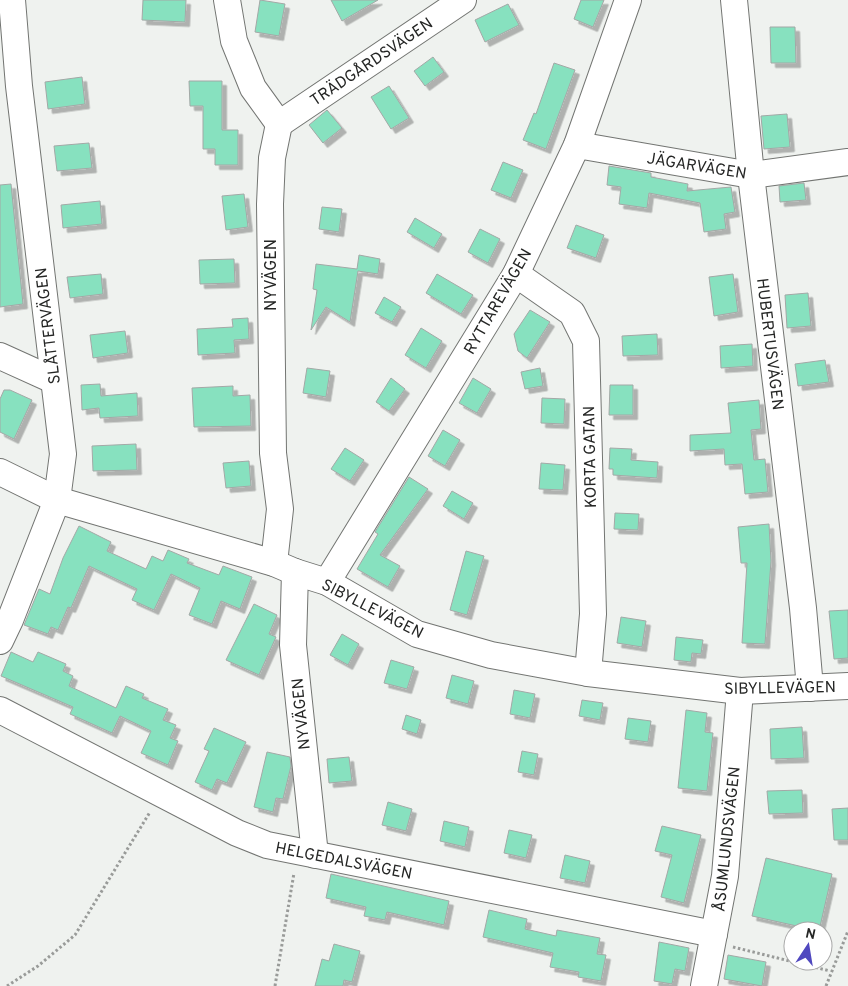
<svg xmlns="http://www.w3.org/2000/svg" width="848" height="986" viewBox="0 0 848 986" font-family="Overpass,sans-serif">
	<defs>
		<filter id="shadow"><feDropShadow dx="4.5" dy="4.5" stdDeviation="0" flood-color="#0004"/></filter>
	</defs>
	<rect width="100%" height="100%" fill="#eff2ef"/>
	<g fill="#87e1bf" stroke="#a3a8a6" filter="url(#shadow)">
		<path d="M143,0h43l-1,22 -43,-2z"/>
		<path d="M260,0l25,4 -6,32 -24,-4z"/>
		<path d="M331,0h47l-36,21z"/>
		<path d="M581,0h23l-11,27 -19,-8z"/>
		<path d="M508,4l11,21 -34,17 -10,-22z"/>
		<path d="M770,27h25l1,36h-25z"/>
		<path d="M433,57l11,15 -19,14 -11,-15z"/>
		<path d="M554,63l21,7 -29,79 -23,-9 11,-27 2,1z"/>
		<path d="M82,77l3,27 -37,5 -3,-27z"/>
		<path d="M189,81h33v49h16v35h-23v-16h-12v-43h-13z"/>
		<path d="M389,86l20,32 -18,11 -20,-32z"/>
		<path d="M327,110l15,18 -19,15 -14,-18z"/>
		<path d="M787,114l3,33 -26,2 -3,-33z"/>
		<path d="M89,143l3,25 -35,3 -3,-25z"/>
		<path d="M503,162l20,8 -12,28 -20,-8z"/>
		<path d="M609,166l42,7v4l37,7 -1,7 44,-4 4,25 -11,2 2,15 -22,3 -4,-29 -51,-10 -2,15 -28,-4 2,-17 -14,-2z"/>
		<path d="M804,183l2,17 -26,2 -1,-16z"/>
		<path d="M11,184l12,120 -23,3v-122z"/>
		<path d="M244,194l4,33 -22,3 -4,-34z"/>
		<path d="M100,201l2,23 -39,4 -2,-23z"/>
		<path d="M322,207l20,2 -3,23 -20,-3z"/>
		<path d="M415,218l27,16 -8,14 -27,-16z"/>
		<path d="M576,225l28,10 -8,23 -29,-10z"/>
		<path d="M480,229l20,10 -12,24 -20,-11z"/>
		<path d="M359,255l21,4 -2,15 -20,-3 -8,51 -24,-15 -15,23 6,-40 -4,-1 3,-25 41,5z"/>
		<path d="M234,259l1,24 -35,1 -1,-24z"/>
		<path d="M101,274l2,20 -33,4 -3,-21z"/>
		<path d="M437,274l36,21 -12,19 -35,-21z"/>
		<path d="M733,274l5,38 -24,4 -5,-39z"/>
		<path d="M808,293l3,33 -24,2 -2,-33z"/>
		<path d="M384,297l17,10 -9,15 -17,-9z"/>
		<path d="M530,310l20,12 -23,36 -9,-7 -4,-17z"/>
		<path d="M248,318l1,21 -15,1 1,13 -37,2 -1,-26 36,-2 -1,-8z"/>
		<path d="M421,328l21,13 -16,27 -21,-13z"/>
		<path d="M125,331l3,22 -35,5 -3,-23z"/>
		<path d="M657,334l1,21 -35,1 -1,-20z"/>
		<path d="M752,344l1,22 -32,2 -1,-22z"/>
		<path d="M825,360l4,22 -31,4 -3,-22z"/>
		<path d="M307,368l23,3 -4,26 -23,-4z"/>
		<path d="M540,368l3,18 -18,3 -4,-17z"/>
		<path d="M391,378l14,11 -16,22 -13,-9z"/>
		<path d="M473,378l18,11 -14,24 -18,-10z"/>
		<path d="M100,384l1,12 36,-3 1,23 -38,2 -1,-10 -17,2 -1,-25z"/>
		<path d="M610,385h23v30h-24z"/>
		<path d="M233,386v10l17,-1 1,31 -57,1 -2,-39z"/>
		<path d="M4,390h6l22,10 -18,39 -14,-7v-33z"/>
		<path d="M542,398l23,1 -1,25 -23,-1z"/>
		<path d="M759,400l2,29 -10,1 3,30 11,-1 3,33 -23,2 -3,-30 -17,1 -1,-16 -34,2v-16l41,-2 -3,-30z"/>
		<path d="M443,430l17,10 -15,26 -17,-10z"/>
		<path d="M136,444l1,26 -44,1 -1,-25z"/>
		<path d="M345,448l19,12 -14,21 -19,-12z"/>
		<path d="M610,448l22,1 -1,11 27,2 -1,16 -44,-3v-6h-4z"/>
		<path d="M249,461l2,25 -25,2 -3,-25z"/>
		<path d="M541,463l24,2 -2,25 -24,-1z"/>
		<path d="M409,477l19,12 -48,66 20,11 -12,21 -31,-18 21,-35 -3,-2z"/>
		<path d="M452,491l21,12 -9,16 -21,-13z"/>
		<path d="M615,513l24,1 -1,16 -24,-1z"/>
		<path d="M769,524l2,37 -6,83 -23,-1 5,-80h-6l-3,-36z"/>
		<path d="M79,526l32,16 -4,9 39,18 6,-13 11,5 5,-11 21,9 -2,4 32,12 4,-9 29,11 -12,32 -19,-8 -9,23 -23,-9 11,-27 -29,-14 -17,36 -22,-10 5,-11 -48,-23 -18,42 -3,-1 -10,23 -7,-3 -3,7 -24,-9 15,-36 11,5 13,-36z"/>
		<path d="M466,551l18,5 -17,59 -17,-5z"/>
		<path d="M254,604l23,11 -8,19 7,3 -17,38 -33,-15z"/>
		<path d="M848,610v48l-14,1 -5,-48z"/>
		<path d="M621,617l25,4 -4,26 -25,-4z"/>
		<path d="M342,634l17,10 -11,21 -18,-10z"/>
		<path d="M676,637l27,3 -2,14 -9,-1 -1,9 -17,-2z"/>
		<path d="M11,652l22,10 5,-10 28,12 -3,7 10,5 -4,10 47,22 10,-22 18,8 -2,4 26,11 -5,11 13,5 -6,13 8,3 -10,24 -27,-12 10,-22 -31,-15 -8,17 -42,-19 3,-7 -72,-31z"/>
		<path d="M391,660l23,7 -7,22 -23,-6z"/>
		<path d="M452,675l22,6 -6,23 -22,-6z"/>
		<path d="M514,690l21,4 -5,24 -20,-4z"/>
		<path d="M582,700l21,3 -3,17 -21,-4z"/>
		<path d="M686,710l21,3 -2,19 8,1 -6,58 -29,-3z"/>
		<path d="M406,715l15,5 -4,14 -15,-5z"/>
		<path d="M628,718l23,3 -3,21 -23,-3z"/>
		<path d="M802,727l2,31 -33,1 -1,-30z"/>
		<path d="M214,728l32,14 -19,41 -10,-4 -5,11 -17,-8 14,-31 -5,-2z"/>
		<path d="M522,751l16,3 -4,21 -16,-3z"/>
		<path d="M267,752l23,5 1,9 -8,33 -7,-1 -3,14 -19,-5z"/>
		<path d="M349,757l3,24 -23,2 -2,-24z"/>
		<path d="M802,790l1,23 -34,1 -2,-23z"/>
		<path d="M388,802l24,7 -6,22 -24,-6z"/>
		<path d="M848,808v32h-14l-2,-31z"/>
		<path d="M444,821l25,6 -4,20 -25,-6z"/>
		<path d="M662,826l39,9 -17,68 -23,-6 11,-42 -17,-4z"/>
		<path d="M509,830l23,5 -6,23 -22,-5z"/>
		<path d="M565,855l25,6 -5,22 -25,-5z"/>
		<path d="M766,858l66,16 -13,57 -67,-15z"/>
		<path d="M331,874l118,27 -5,24 -57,-13 -2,8 -21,-4 2,-9 -40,-9z"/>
		<path d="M489,910l38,9 -2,10 31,7 1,-6 43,8 -3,16 9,1 -5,26 -23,-4 1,-5 -29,-5 3,-14 -70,-16z"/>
		<path d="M659,942l30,6 -4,23 -10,-2 -3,15 -18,-3z"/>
		<path d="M334,944l26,7 -8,31 -8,-2 -1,6h-28l7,-27 7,2z"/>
		<path d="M728,955l38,7 -4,24 -38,-7z"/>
	</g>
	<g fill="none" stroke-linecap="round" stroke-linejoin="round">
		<g stroke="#737572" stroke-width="28">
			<g id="minor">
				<path d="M227,0l7,41 19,47 26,36 -7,34 -2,46 3,249 7,56 -6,54"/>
				<path d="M734,0l17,175 52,433 7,80"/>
				<path d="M279,124l184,-124"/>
				<path d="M577,145l174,30 97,-13"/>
				<path d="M516,274l56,39 14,28 7,273 -5,59"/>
				<path d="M0,356l53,24"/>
				<path d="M0,472l57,28 217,63 21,9 32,10 90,52 74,21 97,18 152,18 108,-5"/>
				<path d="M295,572l-2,73 22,210"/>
				<path d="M327,582l189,-308 61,-129 51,-145"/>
				<path d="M0,641l10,-21 47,-120 6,-46 -44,-368 -7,-86"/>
				<path d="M0,710l237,123 30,12 447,89"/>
				<path d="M704,986l21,-110 15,-185"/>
			</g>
		</g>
		<g stroke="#999b99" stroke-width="3" stroke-dasharray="2.5 2.5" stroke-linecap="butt">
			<path d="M733,947l97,24"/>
			<path d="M7,986l31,-20 37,-31 75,-123"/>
			<path d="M275,986l19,-113"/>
			<path d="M826,986l22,-55"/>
		</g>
		<use href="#minor" stroke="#fff" stroke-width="26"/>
	</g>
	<g text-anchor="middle" stroke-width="4" stroke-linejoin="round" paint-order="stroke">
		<g font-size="16" fill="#252625" stroke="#fff">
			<text transform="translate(371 61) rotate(-34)" y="6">TRÄDGÅRDSVÄGEN</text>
			<text transform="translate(697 165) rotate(9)" y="6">JÄGARVÄGEN</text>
			<text transform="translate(270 275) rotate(-90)" y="6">NYVÄGEN</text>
			<text transform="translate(497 301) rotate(-60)" y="6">RYTTAREVÄGEN</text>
			<text transform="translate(47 326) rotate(-97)" y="6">SLÅTTERVÄGEN</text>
			<text transform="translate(771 344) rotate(83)" y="6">HUBERTUSVÄGEN</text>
			<text transform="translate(589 457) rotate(-91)" y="6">KORTA GATAN</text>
			<text transform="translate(373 608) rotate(27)" y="6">SIBYLLEVÄGEN</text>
			<text transform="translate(780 687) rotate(-1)" y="6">SIBYLLEVÄGEN</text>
			<text transform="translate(300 714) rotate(-96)" y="6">NYVÄGEN</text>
			<text transform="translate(726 839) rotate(-84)" y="6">ÅSUMLUNDSVÄGEN</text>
			<text transform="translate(344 860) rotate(11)" y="6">HELGEDALSVÄGEN</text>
		</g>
	</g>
	<g transform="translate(808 946) rotate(12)"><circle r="24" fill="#ffffff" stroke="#a8a8a8"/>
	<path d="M0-4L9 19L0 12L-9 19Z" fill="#5048bf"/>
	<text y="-8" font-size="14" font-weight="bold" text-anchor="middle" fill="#252625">N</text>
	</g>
</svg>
